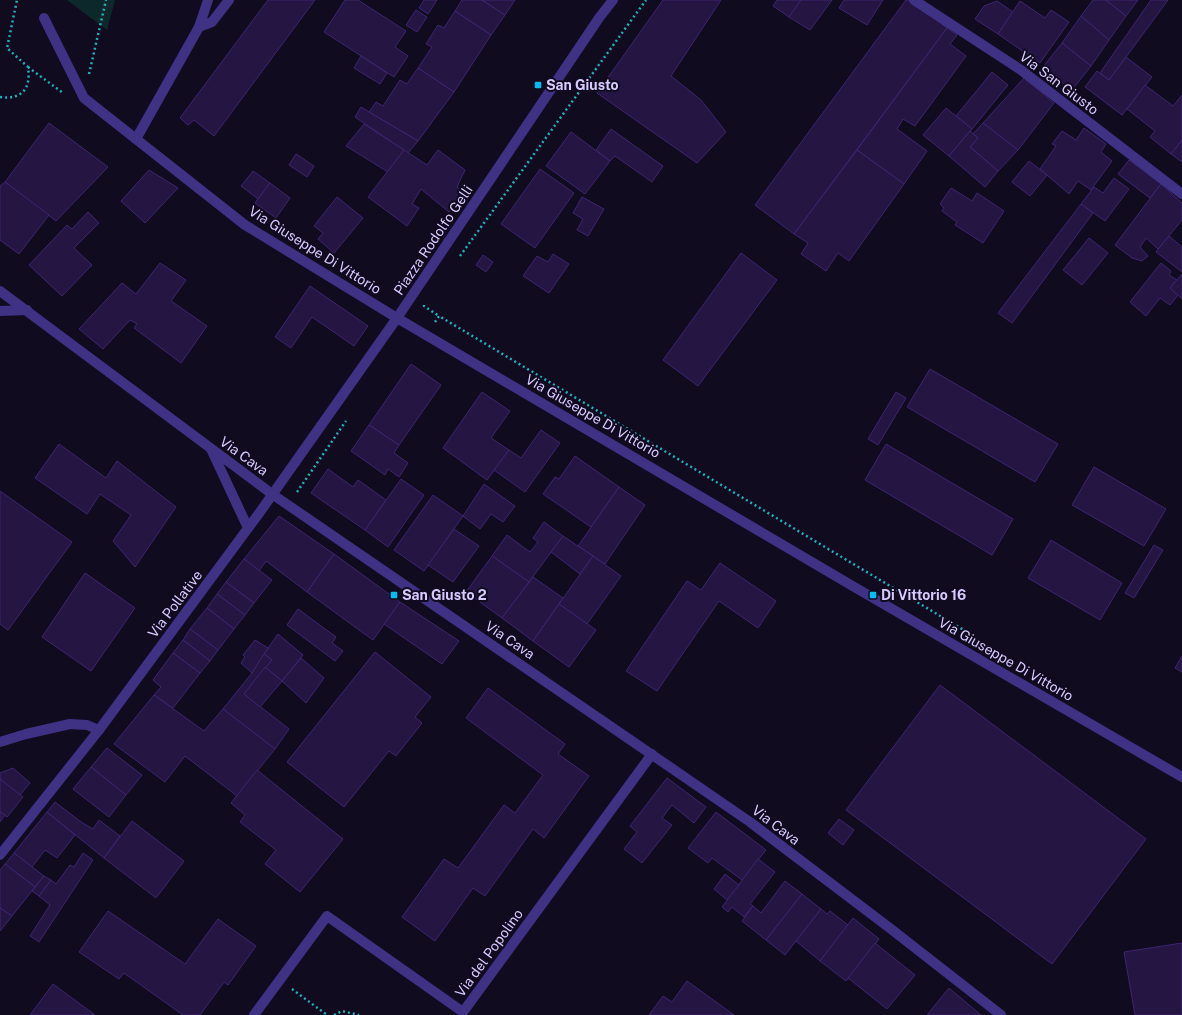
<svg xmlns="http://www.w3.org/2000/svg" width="1182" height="1015" viewBox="0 0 1182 1015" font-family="'Public Sans',sans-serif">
	<rect width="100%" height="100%" fill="#110b20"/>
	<path fill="#0d282b" d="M67,0h48l-8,30z"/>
	<g fill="#241543" stroke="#3e2571">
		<path d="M268,0h47l-101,136 -20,-16 -6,5 -8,-7z"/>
		<path d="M345,0h13l48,31 -11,16 13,9 -14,21 -70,-45z"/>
		<path d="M424,0h13l-9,14 -9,-6z"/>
		<path d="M462,0h20l23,15 -14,20 -36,-24z"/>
		<path d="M482,0h33l-10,15z"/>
		<path d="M663,0h58l-50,76 30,24 25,32 -29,31 -100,-70z"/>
		<path d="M777,0h24l-12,17 -16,-11z"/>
		<path d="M801,0h31l-22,30 -21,-13z"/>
		<path d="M844,0h39l-16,25 -28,-17z"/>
		<path d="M906,0h3l38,28 -153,206 -39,-29z"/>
		<path d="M1093,0h13l20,16 -17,24 -28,-24z"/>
		<path d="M1106,0h32l-12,16z"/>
		<path d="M1151,0h17l-59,80 -9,-7z"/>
		<path d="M997,1l16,11 -15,22 -23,-15 9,-13z"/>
		<path d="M1020,1l25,17 6,-8 18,12 -29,41 -42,-29z"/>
		<path d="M416,10l11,7 -10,15 -11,-7z"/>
		<path d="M455,11l36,24 -37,57 -36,-24 14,-21 -6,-3 12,-19 6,3z"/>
		<path d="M1081,16l28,24 -18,26 -29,-23z"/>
		<path d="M947,28l10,7 -7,9 16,12 -51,70 -12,-7 -6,10 30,22 -23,33 -47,-34z"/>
		<path d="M1062,43l29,23 -19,24 -29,-23z"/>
		<path d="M361,56l26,17 -7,11 -26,-16z"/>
		<path d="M1126,57l26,20 -30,38 -37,-28 12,-16 12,9z"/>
		<path d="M418,68l36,24 -36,49 -49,-29 7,-10 7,4 17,-26 7,4z"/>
		<path d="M992,72l16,13 -36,44 -16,-13z"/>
		<path d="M1024,78l30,25 -36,47 -35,-27z"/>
		<path d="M1145,85l28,21 9,-11v45l-11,14 -21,-17 5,-6 -28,-22z"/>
		<path d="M361,107l8,5 49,29 -10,12 -53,-36z"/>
		<path d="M946,108l26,21 -23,27 -26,-21z"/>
		<path d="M49,123l59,44 -52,54 -51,-39z"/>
		<path d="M983,123l35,27 -20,21 -28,-24 8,-9 -5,-4z"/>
		<path d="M364,124l40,26 -16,22 -42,-26z"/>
		<path d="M1084,128l22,16 -5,8 11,9 -21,29 -13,-9 -9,13 -29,-25 16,-23 -4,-2 10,-13 14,9z"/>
		<path d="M611,129l52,37 -11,16 -37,-26 -5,5 -14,-11z"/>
		<path d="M970,131l8,7 -8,9 28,24 -13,16 -36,-31z"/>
		<path d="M571,132l39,29 -25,33 -39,-28z"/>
		<path d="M1182,140v22l-11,-8z"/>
		<path d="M404,150l23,15 11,-15 27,20 -8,17 6,5 -14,20 -28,-23 -9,15 7,4 -12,18 -39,-29z"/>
		<path d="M857,150l47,34 -55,77 -11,-8 -12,18 -25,-17 7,-11 -14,-9z"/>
		<path d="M296,154l18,12 -7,11 -18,-12z"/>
		<path d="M1129,160l32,24 -11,14 -32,-24z"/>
		<path d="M1029,161l18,14 -17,21 -18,-14z"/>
		<path d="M540,169l34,24 -39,55 -34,-24z"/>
		<path d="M149,170l29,18 -33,35 -24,-22z"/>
		<path d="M253,171l17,12 -12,16 -17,-13z"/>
		<path d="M1114,178l15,11 -24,32 -24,-17 13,-17 9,6z"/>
		<path d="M5,182l44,33 -30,39 -19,-14v-54z"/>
		<path d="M270,183l20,15 -14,20 -21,-15z"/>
		<path d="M1161,184l21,19v17l-24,29 -12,-11 -6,9 8,9 -6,5 -10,-3 -17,-13z"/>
		<path d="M951,188l21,13 5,-8 27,18 -21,32 -28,-18 2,-3 -15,-11 2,-3 -4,-4z"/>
		<path d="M337,197l26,21 -29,35 -16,-14 5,-6 -9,-7z"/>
		<path d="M582,197l22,12 -16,27 -11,-6 6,-11 -10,-6z"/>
		<path d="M1081,204l12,9 -81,110 -14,-10z"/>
		<path d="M88,212l11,11 -25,25 18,17 -30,31 -33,-31 38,-40 5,4z"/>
		<path d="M1169,236l13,11v25l-26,-20z"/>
		<path d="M1089,238l19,15 -26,32 -19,-15z"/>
		<path d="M741,253l36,27 -79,106 -35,-26z"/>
		<path d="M553,254l16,10 -20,29 -26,-17 14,-20 11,6z"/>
		<path d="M483,255l10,7 -7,10 -10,-7z"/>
		<path d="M160,263l26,17 -15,21 36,25 -26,37 -47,-35 3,-4 -7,-4 -27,29 -24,-20 43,-46 14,11z"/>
		<path d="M1161,263l10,8 -2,4 8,5 -7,8 8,7 -8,10 -10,-7 -14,18 -16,-14z"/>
		<path d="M1182,274v25l-12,-11z"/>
		<path d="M310,286l58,40 -14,20 -42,-29 -21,31 -16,-11z"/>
		<path d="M411,364l30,21 -42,60 -30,-20z"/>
		<path d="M930,369l128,75 -23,38 -128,-75z"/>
		<path d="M482,392l28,19 -19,27 18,12 -22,30 -44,-32z"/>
		<path d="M896,392l10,6 -28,47 -10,-6z"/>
		<path d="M369,425l30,20 -5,8 14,10 -9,14 -11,-8 -3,6 -34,-24z"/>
		<path d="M541,430l19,13 -35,49 -31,-22 15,-20 12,8z"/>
		<path d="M59,444l47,34 11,-17 59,46 -41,60 -22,-26 18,-26 -31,-21 -13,20 -52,-36z"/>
		<path d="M886,444l127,75 -21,36 -127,-75z"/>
		<path d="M575,456l44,31 -28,40 -48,-33 12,-17 4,2z"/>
		<path d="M1094,467l72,42 -22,37 -72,-41z"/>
		<path d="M328,469l25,18 5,-7 28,20 -21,30 -54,-37z"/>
		<path d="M401,479l23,16 -36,52 -23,-17z"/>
		<path d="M484,484l31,22 -12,16 -12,-8 -11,15 -17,-13z"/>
		<path d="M619,487l26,18 -40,59 -27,-18z"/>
		<path d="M0,491l72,51 -64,88 -8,-6z"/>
		<path d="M433,495l30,21 -39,55 -30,-21z"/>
		<path d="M279,516l55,38 -27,38 -41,-31 -7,10 -15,-12z"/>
		<path d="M544,522l19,14 -34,46 -37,-26 15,-21 23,17 8,-10 -5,-4z"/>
		<path d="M454,529l25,17 -26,36 -25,-17z"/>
		<path d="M563,536l30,20 -13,18 -29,-22z"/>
		<path d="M1051,540l71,43 -22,37 -72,-42z"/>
		<path d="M1154,545l9,5 -29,48 -9,-5z"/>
		<path d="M334,554l66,48 -27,38 -66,-48z"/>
		<path d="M492,556l37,26 -27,36 -36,-26z"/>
		<path d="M593,556l28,20 -34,48 -28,-20z"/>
		<path d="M244,559l28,21 -18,23 -28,-21z"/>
		<path d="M720,563l56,38 -18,27 -39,-27 -62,90 -31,-20 61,-90 14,9z"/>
		<path d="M85,573l50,35 -44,63 -49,-34z"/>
		<path d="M533,577l30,21 -30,43 -31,-23z"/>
		<path d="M226,582l28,21 -9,12 -28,-21z"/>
		<path d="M217,594l28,21 -11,14 -27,-21z"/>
		<path d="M400,602l59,39 -17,23 -58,-40z"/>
		<path d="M559,604l37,26 -27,37 -36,-26z"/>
		<path d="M207,608l27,21 -16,21 -28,-21z"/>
		<path d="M298,609l38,28 -4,6 11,8 -8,10 -48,-36z"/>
		<path d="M190,629l28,21 -8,11 -27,-21z"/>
		<path d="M278,634l25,21 -21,26 -17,-14 7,-7 -8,-6z"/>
		<path d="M183,640l27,21 -10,12 -27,-20z"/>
		<path d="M255,640l13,8 -16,25 -11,-10 4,-6 -2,-2z"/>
		<path d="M375,652l56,45 -16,20 7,6 -26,33 -7,-5 -45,56 -57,-45z"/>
		<path d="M173,653l27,20 -27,35 -19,-13 7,-8 -8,-7z"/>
		<path d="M264,654l8,6 -28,34 45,35 -14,20 -52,-40 29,-36z"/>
		<path d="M1182,656v16l-7,-4z"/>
		<path d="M301,658l23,20 -18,25 -24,-22z"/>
		<path d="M265,667l17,14 -22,26 -16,-13z"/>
		<path d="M940,685l206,154 -94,125 -206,-154z"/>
		<path d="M488,688l77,56 -7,10 31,22 -45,62 -11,-9 -48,67 -12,-8 -38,53 -33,-24 42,-58 14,9 46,-63 11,8 28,-38 -77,-57z"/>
		<path d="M154,695l50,36 19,-22 52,40 -38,47 -52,-40 -20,26 -51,-38z"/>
		<path d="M107,748l35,27 -16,20 -35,-28z"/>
		<path d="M91,767l35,28 -17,22 -36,-28z"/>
		<path d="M13,768l17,15 -10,12 -20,-16v-6z"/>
		<path d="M257,770l86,69 -43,53 -35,-28 11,-14 -36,-28 5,-7 -14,-12z"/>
		<path d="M667,778l39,29 -12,16 -22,-18 -10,13 10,7 -30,38 -18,-14 13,-17 -7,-6z"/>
		<path d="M0,779l23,18 -16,20 -7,-5z"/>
		<path d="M55,802l26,20 12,7 6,-9 21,16 -16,22 -57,-46z"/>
		<path d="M0,812l5,3 -5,7z"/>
		<path d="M47,812l28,23 -18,23 -12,-8 -13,17 -18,-14z"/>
		<path d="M716,812l50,38 -24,30 -30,-22 -4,5 -20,-15z"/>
		<path d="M839,819l15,11 -11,15 -15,-12z"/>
		<path d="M132,821l52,40 -28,37 -52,-40z"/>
		<path d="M14,853l30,23 -9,11 -30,-23z"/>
		<path d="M83,853l10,7 -54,82 -9,-6 20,-31 -11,-9 12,-16 5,4 14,-19 4,2z"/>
		<path d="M758,859l17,13 -25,32 3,2 -9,11 -12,-10 -4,5 -6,-5z"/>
		<path d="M5,864l30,23 -23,29 -12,-8v-38z"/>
		<path d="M725,874l14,11 -12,15 -13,-11z"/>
		<path d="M44,876l7,4 -12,16 -7,-5z"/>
		<path d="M785,881l17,13 -36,46 -24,-19 11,-15 8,7z"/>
		<path d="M802,894l19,15 -36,46 -19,-15z"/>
		<path d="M0,908l12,8 -12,15z"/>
		<path d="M821,909l6,5 3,-3 18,14 -28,36 -24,-20z"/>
		<path d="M108,911l77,53 33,-45 38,27 -28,39 -4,-3 -24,33h-17l-59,-42 -5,6 -40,-27z"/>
		<path d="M853,918l26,21 -33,42 -26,-20z"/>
		<path d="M875,943l40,32 -28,34 -39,-31z"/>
		<path d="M1182,943v72h-47l-11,-63z"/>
		<path d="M687,981l47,34h-85l14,-19 9,6z"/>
		<path d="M53,984l42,31h-65z"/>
		<path d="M949,988l32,27h-54z"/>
	</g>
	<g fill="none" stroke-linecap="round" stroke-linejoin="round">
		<g stroke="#22b0bb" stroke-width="2.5" stroke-dasharray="2 3" stroke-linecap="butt">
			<path d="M28,67l35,26"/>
			<path d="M89,74l17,-74"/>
			<path d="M0,97c23,3 31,-9 28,-30l-21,-19 10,-48"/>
			<path d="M460,256l186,-256"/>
			<path d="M424,305v1l15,10"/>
			<path d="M435,322l4,-6 533,319"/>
			<path d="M297,492l49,-71"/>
			<path d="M292,989l35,26"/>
			<path d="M334,1015l8,-4 17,4"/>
		</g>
		<g stroke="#3f3184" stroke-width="10">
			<path d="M199,27l13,-5 17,-22"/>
			<path d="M136,139l63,-112 9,-27"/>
		</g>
		<g stroke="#3f3184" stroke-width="10">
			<path d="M914,0l107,70 161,124"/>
			<path d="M44,18l40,80 161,127 152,93 459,270 326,189"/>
			<path d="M211,449l37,79"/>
			<path d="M0,742l26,-8 44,-10 17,1 12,5"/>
			<path d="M0,855l99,-125 161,-218 137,-194 202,-300 14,-18"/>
			<path d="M254,1015l73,-99 136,96 189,-258"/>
		</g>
		<g stroke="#3f3184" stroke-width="10">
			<path d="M0,291l272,203 478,328 141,107 110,86"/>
			<path d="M0,311l27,-1"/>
		</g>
	</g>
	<g fill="#00bdf5" stroke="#110b20" stroke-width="1.5">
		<rect x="534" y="81" width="8" height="8" rx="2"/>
		<rect x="390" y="591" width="8" height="8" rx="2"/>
		<rect x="869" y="591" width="8" height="8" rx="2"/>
	</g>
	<g text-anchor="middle" stroke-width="4" stroke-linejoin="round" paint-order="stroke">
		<g font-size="14" fill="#d7caff" stroke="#110b20">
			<text transform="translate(1059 83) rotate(37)" y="5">Via San Giusto</text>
			<text transform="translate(433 240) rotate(-56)" y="5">Piazza Rodolfo Gelli</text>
			<text transform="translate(315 250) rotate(32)" y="5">Via Giuseppe Di Vittorio</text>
			<text transform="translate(593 416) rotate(30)" y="5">Via Giuseppe Di Vittorio</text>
			<text transform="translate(244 456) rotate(36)" y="5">Via Cava</text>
			<text transform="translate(175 604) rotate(-53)" y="5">Via Pollative</text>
			<text transform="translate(510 640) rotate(34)" y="5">Via Cava</text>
			<text transform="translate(1006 659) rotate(30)" y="5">Via Giuseppe Di Vittorio</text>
			<text transform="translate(776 825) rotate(37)" y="5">Via Cava</text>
			<text transform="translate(489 953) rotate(-54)" y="5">Via del Popolino</text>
		</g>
		<g font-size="14" font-weight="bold" fill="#d7caff" stroke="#110b20" text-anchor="start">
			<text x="546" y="90">San Giusto</text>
			<text x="402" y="600">San Giusto 2</text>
			<text x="881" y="600">Di Vittorio 16</text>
		</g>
	</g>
</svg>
